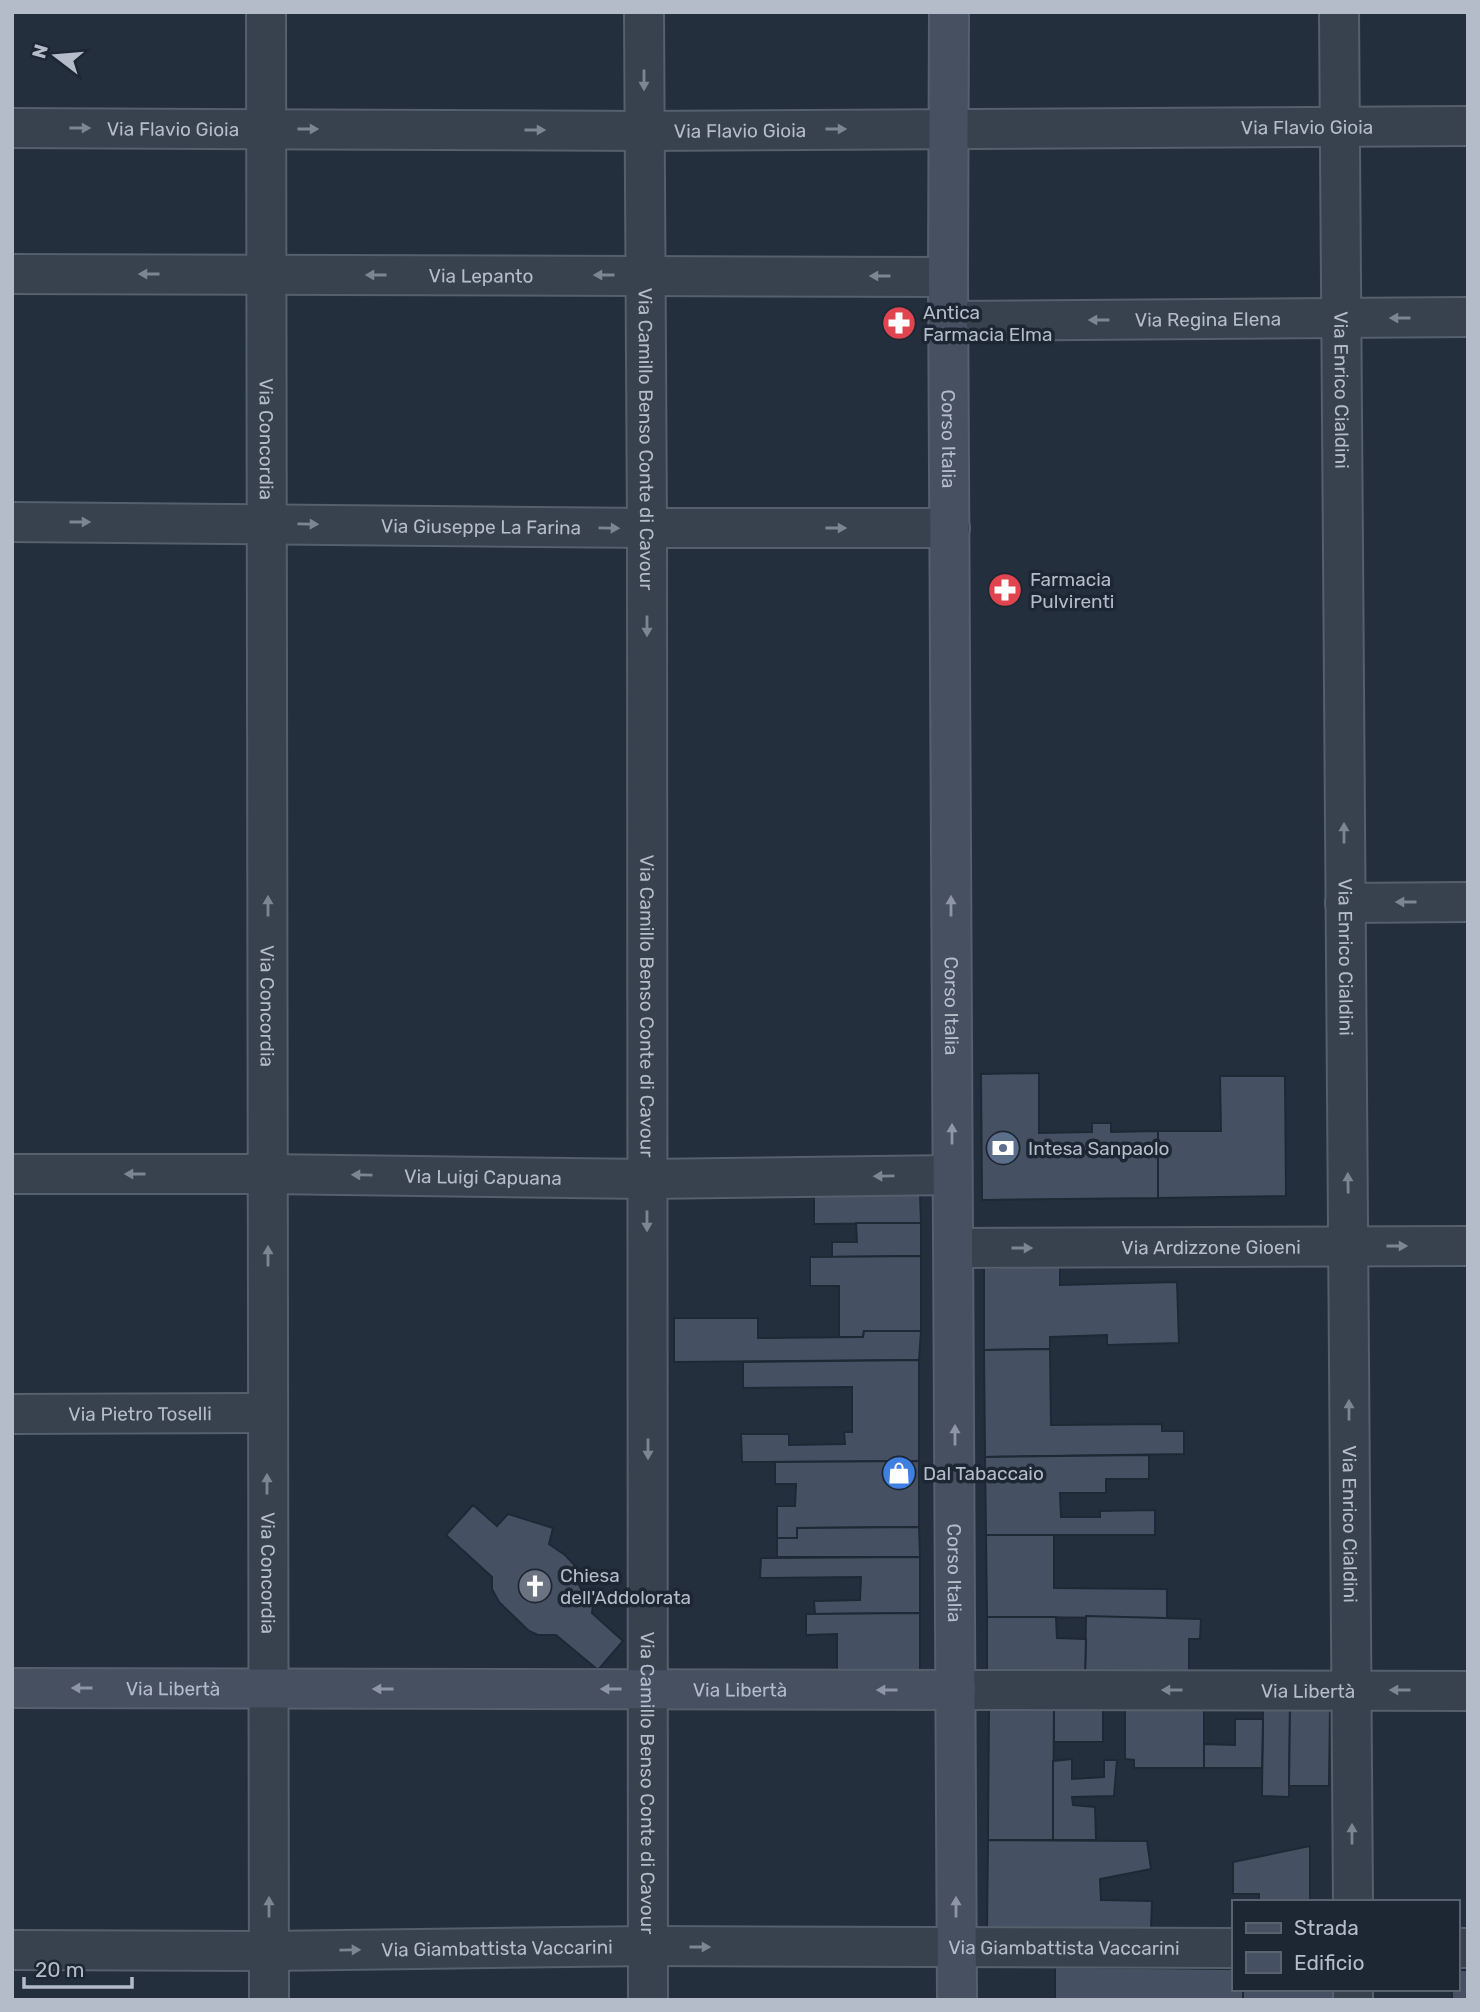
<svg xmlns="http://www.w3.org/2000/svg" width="1480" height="2012" viewBox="0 0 1480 2012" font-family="Rubik,sans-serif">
	<rect width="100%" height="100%" fill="#242f3e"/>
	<g fill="#455162" stroke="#1f2835" stroke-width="2">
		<path d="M1039,1073v60l53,-1v-9h19v9l47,-1v67l-176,2 -1,-126z"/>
		<path d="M1220,1076h65l1,120 -128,2v-67h63z"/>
		<path d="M920,1194l1,29 -107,1v-29z"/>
		<path d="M856,1223h65v33l-89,1v-15h25z"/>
		<path d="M921,1256v75h-57l-1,6h-24v-51h-29v-29z"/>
		<path d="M1060,1266v19l117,-3 2,61 -72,2v-10l-57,2v12l-66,1v-82z"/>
		<path d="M674,1318h84v20l105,-1 1,-6h57l-2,29 -245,2z"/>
		<path d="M1050,1349l1,76 111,-1v7h22v23l-199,3 -1,-107z"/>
		<path d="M919,1360v101l-177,1 -1,-28h48v11l56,-1 -1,-12h8v-45l-109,1v-26z"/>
		<path d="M1149,1455v24h-43v14h-46l1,24h39v-6l55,-1v25h-169l-1,-78z"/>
		<path d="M919,1461v66l-122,1v10h-20v-32h18l1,-22h-21v-22z"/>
		<path d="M473,1505l24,21 11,-12 45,14 -4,16 16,11 16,17 -4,9 5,10 12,3 -2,19 31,28 -25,29 -42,-35h-18l-9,-4 -30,-29 -7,-13v-12l-46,-42z"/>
		<path d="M919,1527l1,30h-143v-19h20v-10z"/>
		<path d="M986,1535h68v53l113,1v29l-180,-1z"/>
		<path d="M920,1557v56l-105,1 -1,-13 46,-1 1,-23 -101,1 1,-20z"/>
		<path d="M920,1613v61l-83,1v-41l-31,1v-21z"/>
		<path d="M1086,1616l115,3 -1,20h-11v37l-104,-2z"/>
		<path d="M987,1617h69l1,21 29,1 -1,35 -98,-1z"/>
		<path d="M989,1707h65l-1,133h-65z"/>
		<rect x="1054" y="1707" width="49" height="35"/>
		<path d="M1125,1707h79v61h-70v-8l-9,-1z"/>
		<path d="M1263,1708h27l-1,89 -27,-1z"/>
		<path d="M1290,1708h40l-1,78h-40z"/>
		<path d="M1235,1719h28l-1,49h-58v-24l31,1z"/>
		<path d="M1072,1759v20l32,-2v-17h13l-3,36 -42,1 1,8 22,2 1,33h-43v-79z"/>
		<path d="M988,1840l159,1 4,28 -51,10 1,21 51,1 -1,28h-164z"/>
		<path d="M1310,1846v56h-51v-8h-26v-32z"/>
		<path d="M1055,1967l178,2v20h10v11h-188z"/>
		<path d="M1457,1970h11v30h-16v-11h5z"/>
		<rect x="1243" y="1989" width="90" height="11"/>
	</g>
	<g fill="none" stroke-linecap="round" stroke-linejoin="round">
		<g stroke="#565f6c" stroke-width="42">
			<g id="street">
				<path id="s1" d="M266,12l3,1988"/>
				<path id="s2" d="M644,12l3,516 1,1472"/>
				<path id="s3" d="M1339,12l14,1890"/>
				<path id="s4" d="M12,128l632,3 824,-5"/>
				<path id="s5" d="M12,274l936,3"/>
				<path id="s6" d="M949,321l519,-4"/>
				<path id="s7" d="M12,522l635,6h303"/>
				<path d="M1345,903l123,-1"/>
				<path id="s8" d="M12,1174h256l379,5 305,-4"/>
				<path id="s9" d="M954,1248l514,-2"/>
				<path id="s10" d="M12,1414l255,-1"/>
				<path id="s11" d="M956,1690l512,1"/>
				<path d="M1457,1948h11"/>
				<path id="s12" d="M12,1950l257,1 379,-5 585,2"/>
				<path d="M1353,1989v11"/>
			</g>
		</g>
		<g stroke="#565f6c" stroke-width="42">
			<g id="secondary">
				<path id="s13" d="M949,12l-1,265 9,1723"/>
				<path id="s14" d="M12,1688l944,2"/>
			</g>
		</g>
		<use href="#street" stroke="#38414e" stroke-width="38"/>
		<use href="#secondary" stroke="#465061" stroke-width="38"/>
	</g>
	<defs><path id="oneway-solid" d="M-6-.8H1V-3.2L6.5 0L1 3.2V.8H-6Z" transform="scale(1.75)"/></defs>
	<g fill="#7c8592">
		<use href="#oneway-solid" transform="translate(644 80) rotate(90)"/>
		<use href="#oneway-solid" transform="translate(80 128)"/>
		<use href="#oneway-solid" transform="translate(308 129)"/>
		<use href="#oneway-solid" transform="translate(836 129)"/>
		<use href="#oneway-solid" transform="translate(535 130)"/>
		<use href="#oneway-solid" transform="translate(149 274) rotate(-180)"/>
		<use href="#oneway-solid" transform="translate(376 275) rotate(-180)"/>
		<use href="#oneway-solid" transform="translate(604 275) rotate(-180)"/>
		<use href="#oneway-solid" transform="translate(880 276) rotate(-180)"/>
		<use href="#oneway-solid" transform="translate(1400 318) rotate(180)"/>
		<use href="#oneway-solid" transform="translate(1099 320) rotate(180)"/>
		<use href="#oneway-solid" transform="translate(80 522)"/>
		<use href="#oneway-solid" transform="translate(308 524) rotate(1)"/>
		<use href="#oneway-solid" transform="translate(609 528) rotate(1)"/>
		<use href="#oneway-solid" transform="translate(836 528)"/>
		<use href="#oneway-solid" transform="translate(647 626) rotate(90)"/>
		<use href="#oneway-solid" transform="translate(1344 833) rotate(-90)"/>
		<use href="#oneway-solid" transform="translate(1406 902) rotate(180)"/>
		<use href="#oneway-solid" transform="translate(268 906) rotate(-90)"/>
		<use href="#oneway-solid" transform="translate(135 1174) rotate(180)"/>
		<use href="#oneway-solid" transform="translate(362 1175) rotate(-179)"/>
		<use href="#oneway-solid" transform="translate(884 1176) rotate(179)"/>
		<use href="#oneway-solid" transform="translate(1348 1183) rotate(-91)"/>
		<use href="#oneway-solid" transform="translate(647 1221) rotate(90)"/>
		<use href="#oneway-solid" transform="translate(1397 1246)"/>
		<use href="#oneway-solid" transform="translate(1022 1248)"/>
		<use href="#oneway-solid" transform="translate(268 1256) rotate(-90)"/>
		<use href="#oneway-solid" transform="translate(1349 1410) rotate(-90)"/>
		<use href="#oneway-solid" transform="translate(648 1449) rotate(90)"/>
		<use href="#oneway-solid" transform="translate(267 1484) rotate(-90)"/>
		<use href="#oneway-solid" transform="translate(1172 1690) rotate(180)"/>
		<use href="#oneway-solid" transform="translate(1400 1690) rotate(-180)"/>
		<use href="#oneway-solid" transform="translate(1352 1834) rotate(-90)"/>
		<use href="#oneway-solid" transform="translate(269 1907) rotate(-90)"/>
		<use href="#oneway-solid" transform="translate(700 1947)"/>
		<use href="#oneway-solid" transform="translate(350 1950) rotate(-1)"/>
	</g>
	<g fill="#8e96a5">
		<use href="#oneway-solid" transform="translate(951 906) rotate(-90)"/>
		<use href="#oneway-solid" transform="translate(952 1134) rotate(-90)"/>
		<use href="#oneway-solid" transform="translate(955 1435) rotate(-90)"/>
		<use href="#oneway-solid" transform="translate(82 1688) rotate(-180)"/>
		<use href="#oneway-solid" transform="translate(383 1689) rotate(-180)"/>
		<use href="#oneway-solid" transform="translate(611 1689) rotate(-180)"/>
		<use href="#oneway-solid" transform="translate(887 1690) rotate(-180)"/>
		<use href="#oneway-solid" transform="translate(956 1907) rotate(-90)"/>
	</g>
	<defs>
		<g id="pharmacy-disc" transform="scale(1.75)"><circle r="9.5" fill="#e0444e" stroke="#1d2633"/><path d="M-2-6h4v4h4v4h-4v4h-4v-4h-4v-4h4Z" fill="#fff"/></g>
		<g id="bank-disc" transform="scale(1.75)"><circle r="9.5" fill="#5c6f8a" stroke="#1d2633"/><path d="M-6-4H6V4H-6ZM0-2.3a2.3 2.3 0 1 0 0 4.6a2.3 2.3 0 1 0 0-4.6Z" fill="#fff"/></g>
		<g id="shop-disc" transform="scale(1.75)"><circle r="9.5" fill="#3f7fe0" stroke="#1d2633"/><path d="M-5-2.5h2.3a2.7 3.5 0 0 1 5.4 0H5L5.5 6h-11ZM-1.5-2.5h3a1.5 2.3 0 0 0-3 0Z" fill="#fff"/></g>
		<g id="church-disc" transform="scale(1.75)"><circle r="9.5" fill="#6b7280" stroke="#1d2633"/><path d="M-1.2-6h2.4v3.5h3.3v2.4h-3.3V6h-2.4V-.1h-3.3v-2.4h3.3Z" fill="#fff"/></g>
	</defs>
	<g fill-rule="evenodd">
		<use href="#pharmacy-disc" x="899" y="323"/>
		<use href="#pharmacy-disc" x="1005" y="590"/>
		<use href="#bank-disc" x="1003" y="1148"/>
		<use href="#shop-disc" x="899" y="1473"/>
		<use href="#church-disc" x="535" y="1586"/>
	</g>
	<g text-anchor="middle" stroke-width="7" stroke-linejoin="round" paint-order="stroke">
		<g font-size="19" fill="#b4bcc9" stroke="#1d2633">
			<text dy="7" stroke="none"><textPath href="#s4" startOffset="1295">Via Flavio Gioia</textPath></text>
			<text dy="7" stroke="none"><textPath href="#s4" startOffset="161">Via Flavio Gioia</textPath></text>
			<text dy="7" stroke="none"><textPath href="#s4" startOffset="728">Via Flavio Gioia</textPath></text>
			<text dy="7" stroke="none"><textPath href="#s5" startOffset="469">Via Lepanto</textPath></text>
			<text dy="7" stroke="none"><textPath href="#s6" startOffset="259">Via Regina Elena</textPath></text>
			<text dy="7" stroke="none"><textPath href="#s3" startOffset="378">Via Enrico Cialdini</textPath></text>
			<text dy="7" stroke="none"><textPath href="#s1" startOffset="427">Via Concordia</textPath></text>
			<text dy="7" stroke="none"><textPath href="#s2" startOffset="427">Via Camillo Benso Conte di Cavour</textPath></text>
			<text dy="7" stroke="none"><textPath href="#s13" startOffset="427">Corso Italia</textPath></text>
			<text dy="7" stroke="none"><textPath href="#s7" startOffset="469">Via Giuseppe La Farina</textPath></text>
			<text dy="7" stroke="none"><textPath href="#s3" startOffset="945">Via Enrico Cialdini</textPath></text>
			<text dy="7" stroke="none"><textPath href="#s1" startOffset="994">Via Concordia</textPath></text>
			<text dy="7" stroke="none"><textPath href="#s2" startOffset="994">Via Camillo Benso Conte di Cavour</textPath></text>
			<text dy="7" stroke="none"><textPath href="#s13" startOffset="994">Corso Italia</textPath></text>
			<text dy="7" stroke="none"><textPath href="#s8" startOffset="471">Via Luigi Capuana</textPath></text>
			<text dy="7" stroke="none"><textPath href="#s9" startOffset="257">Via Ardizzone Gioeni</textPath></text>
			<text dy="7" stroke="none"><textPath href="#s10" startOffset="128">Via Pietro Toselli</textPath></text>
			<text dy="7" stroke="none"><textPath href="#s3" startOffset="1512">Via Enrico Cialdini</textPath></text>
			<text dy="7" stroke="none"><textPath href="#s1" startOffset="1561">Via Concordia</textPath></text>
			<text dy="7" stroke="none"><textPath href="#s13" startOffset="1561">Corso Italia</textPath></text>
			<text dy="7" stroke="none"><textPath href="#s14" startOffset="161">Via Libertà</textPath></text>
			<text dy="7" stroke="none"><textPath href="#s14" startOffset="728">Via Libertà</textPath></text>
			<text dy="7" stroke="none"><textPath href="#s11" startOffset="352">Via Libertà</textPath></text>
			<text dy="7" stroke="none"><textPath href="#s2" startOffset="1771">Via Camillo Benso Conte di Cavour</textPath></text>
			<text dy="7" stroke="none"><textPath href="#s12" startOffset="485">Via Giambattista Vaccarini</textPath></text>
			<text dy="7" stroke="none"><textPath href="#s12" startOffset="1052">Via Giambattista Vaccarini</textPath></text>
		</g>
		<g font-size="19" fill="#b4bcc9" stroke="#1d2633" text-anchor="start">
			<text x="923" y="319">Antica<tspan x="923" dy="22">Farmacia Elma</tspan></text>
			<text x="1030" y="586">Farmacia<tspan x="1030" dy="22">Pulvirenti</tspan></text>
			<text x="1028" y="1155">Intesa Sanpaolo</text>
			<text x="923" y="1480">Dal Tabaccaio</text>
			<text x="560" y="1582">Chiesa<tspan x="560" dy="22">dell'Addolorata</tspan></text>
		</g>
	</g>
	<rect width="1480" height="2012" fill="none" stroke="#b4bcc9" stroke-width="28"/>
	<rect x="1232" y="1900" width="228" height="91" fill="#1d2633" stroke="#59626f" stroke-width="2"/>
	<rect x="1246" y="1923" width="35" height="10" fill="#465061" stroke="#59626f" stroke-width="2"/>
	<text x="1294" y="1935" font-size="21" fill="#b4bcc9">Strada</text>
	<rect x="1246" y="1952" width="35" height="21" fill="#455162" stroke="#59626f" stroke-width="2"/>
	<text x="1294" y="1970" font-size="21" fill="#b4bcc9">Edificio</text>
	<g transform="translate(56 56) rotate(286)" stroke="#1d2633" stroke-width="5" paint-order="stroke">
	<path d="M0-5L12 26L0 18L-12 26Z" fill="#b4bcc9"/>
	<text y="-10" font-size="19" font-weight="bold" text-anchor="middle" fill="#b4bcc9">N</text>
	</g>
	<path d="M24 1977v10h108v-10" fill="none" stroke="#b4bcc9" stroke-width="3.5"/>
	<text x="35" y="1977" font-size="21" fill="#b4bcc9" stroke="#1d2633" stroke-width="5" paint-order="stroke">20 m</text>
</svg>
